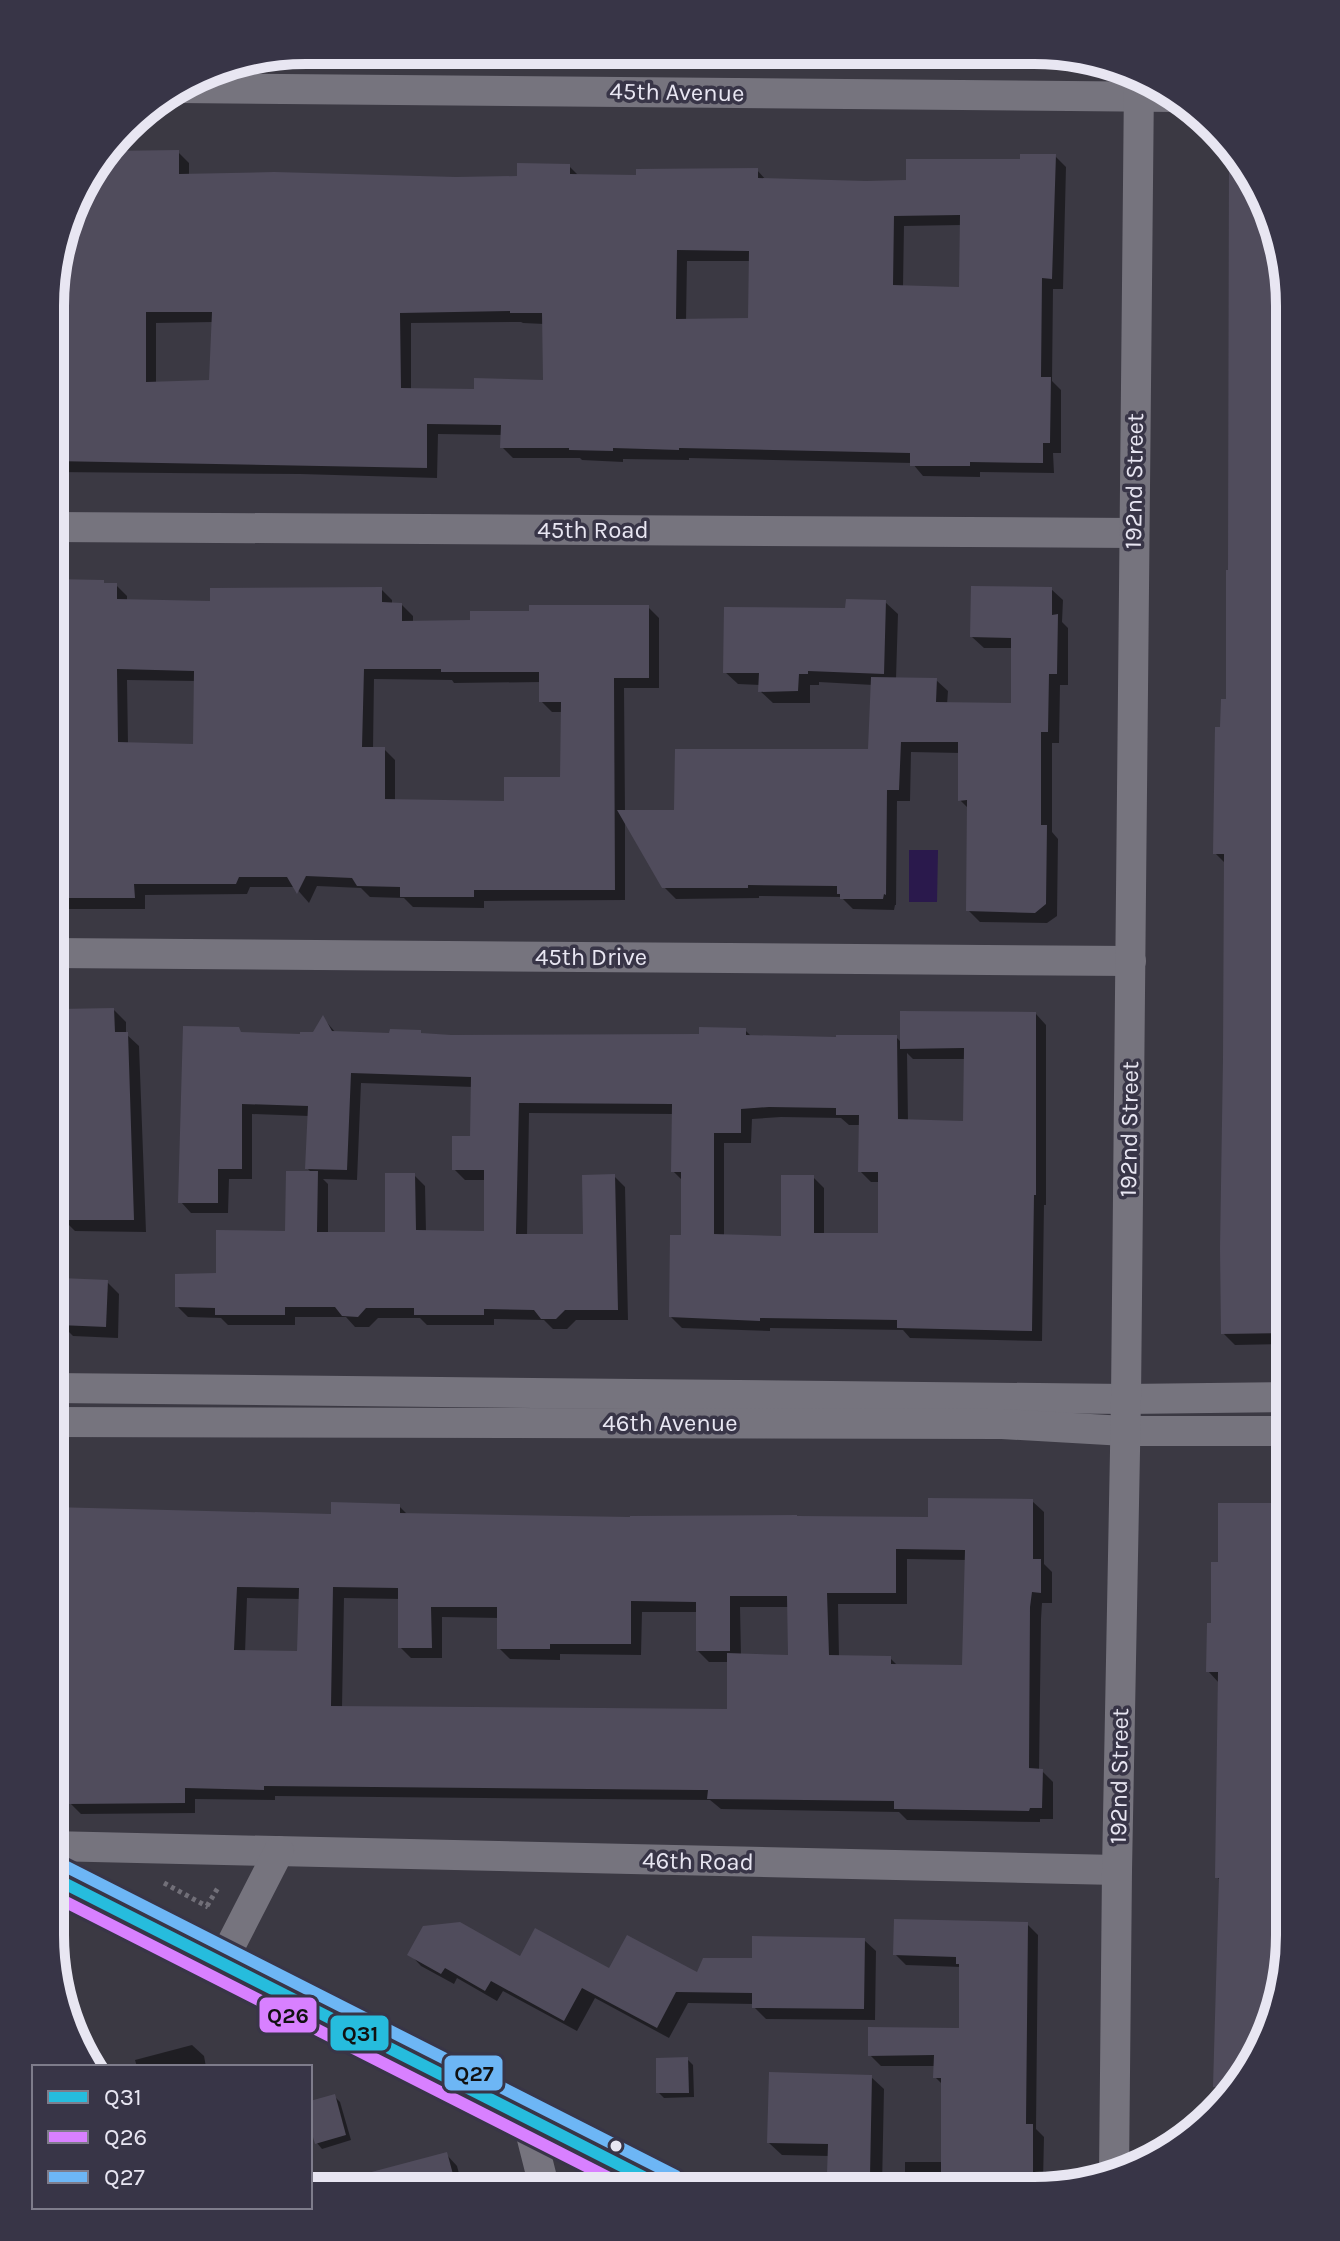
<svg xmlns="http://www.w3.org/2000/svg" width="1340" height="2241" viewBox="0 0 1340 2241" font-family="Karla,sans-serif">
	<rect width="100%" height="100%" fill="#3b3943"/>
	<path fill="#2a194c" d="M909,850h29l-1,52h-28z"/>
	<g fill="#0007" fill-rule="evenodd">
		<path d="M107,152h71l11,11v13l330,2 50,-12 10,10 59,1 119,-7 10,11 141,1 113,-21 34,-5 11,11 -3,122h-10l-1,92 9,9v63h-8l1,20 -74,-1v5l-57,-1 -11,-13 -223,-5v2l-66,-1v3l-41,-2 -2,-2h-67l-11,-11 1,-12 -65,-1 -1,44 -137,-4 -248,-2v-199l25,-80zM962,225l-1,64 -58,-2 1,-61zM687,261h64l-1,59 -64,1zM213,322l-3,60 -54,1v-60zM521,322l2,1 21,1 1,58 -69,9 -65,-1v-67z"/>
		<path d="M1271,209l19,97v1038l-55,1 -12,-12 3,-469 -11,-11 7,-124 6,-28z"/>
		<path d="M103,582l3,3h10l11,11v5l85,2 169,-14 11,11v5h10l11,11v7l59,-1 176,-15 11,11v70h-35l1,124h51l194,-61 3,-66 -54,-3v3h-9v18h-37l-13,-12v-6l-22,-1 -13,-12 122,-62 38,-8 13,12 -2,65 40,1 12,11 -1,14h66v-57h-29l-12,-11 79,-48 12,11 -1,22 6,6v57h-8l-1,58h-7v89l6,7 -1,77 -10,7 -67,-1 -12,-12 1,-101 -9,-9v-47l-49,-1 -1,49h-13l-1,104h-1l-1,5 -41,-1 -12,-12 -82,-1v2l-83,1 -12,-12 -39,-68v81l-141,1v7l-71,-1 -9,-9 -34,-1 -9,-9 -44,-2 -8,17 -14,-16h-45l-3,7 -102,1v14h-77l-12,-12 -1,-224 -3,-4v-57zM374,679l78,1 2,3 87,-1v19l11,11h11l-1,67 -56,24 -111,-2v-41l-11,-11h-11zM127,680l69,1 -1,65 -67,-2z"/>
		<path d="M114,1010l12,12v12l13,12 7,186 -71,-1 -12,-12 3,-47v-73l-5,-5z"/>
		<path d="M1036,1014l10,11v180h-2l-2,136 -132,-3 -7,-8 -133,-2v3l-88,-3 -11,-11 12,-80v-56l-10,-10v-57l-144,-1 -2,123h58l29,-60 11,11 3,133h-52l-9,9h-14l-9,-9 -50,-1v6h-67l-7,-7h-42l-9,9h-14l-9,-10h-51v8h-67l-7,-7 -33,-1 -11,-11 41,-31 69,-42 25,-60 -5,-5 2,-52 -57,-2v65h-23l-1,34h-37l-10,-11 61,-168 60,3 12,-3 9,-16 13,15 55,2 29,-3 4,3 277,1 44,-6 7,7 86,3 58,-3 6,6zM907,1053l6,6h52v64l-57,-1zM361,1083l112,4 -1,51 -18,31 11,11h21v53l-60,-1 -1,-46 -11,-11 -27,59h-59v-50l-5,-5 34,1zM781,1117l60,1 8,7h12l-1,46 11,11h9v53h-56v-47l-11,-11 -30,61 -59,-2v-93h27l1,-24z"/>
		<path d="M107,1282l12,12 -1,44 -45,-2 -12,-12z"/>
		<path d="M1032,1501l12,11v52l8,8v31h-10l-1,16 -2,152h3l11,11v37h-13v3l-133,-2 -8,-8 -178,-3 -11,-9 -435,-4v4l-80,-1v14l-114,1 -11,-11 -2,-166h-11l-7,-7 1,-121 282,7 66,-10 9,9 224,4h298zM907,1559l60,1 -3,107 -66,-1 -8,-8 -51,-1 -1,-53h69zM247,1598l54,1 -2,54h-54zM344,1598l56,1v48l11,11h31v-41l57,1v30l11,11 50,1v-6l81,1 1,-43h56v39l11,11h20v50l-387,-4zM740,1607h49l1,50 -49,-1z"/>
		<path d="M1220,1505h70l-1,447 -13,65 -39,73 -21,17v-91l5,-135 -4,-4 2,-194 -11,-12 12,-107z"/>
		<path d="M1027,1924l11,11 -2,194 8,8 -1,45h-7l-2,9h-129v-29h38v-77l-8,-8v-11h-54l-11,-11 91,-25v-63l-55,-2 -11,-11z"/>
		<path d="M864,1940l12,11 -1,69 -109,-1 -12,-12v-3l-66,-1 -19,35 -74,-40 -18,33 -74,-40 -6,10 -40,-23 -3,6 -33,-18 -11,-12 111,5 89,12 88,3 56,-14z"/>
		<path d="M192,2045l12,11 2,11h-69l-2,-7z"/>
		<path d="M687,2059l6,6 1,32 -30,1 -6,-6z"/>
		<path d="M871,2077l13,12 -2,98 -41,-1 -12,-13v-17l-47,-1 -13,-12z"/>
		<path d="M334,2096l6,6 11,38 -29,9 -5,-6 -7,-23v-17z"/>
		<path d="M446,2154l11,12 6,23h-88l-4,-15z"/>
	</g>
	<g fill="#504c5c" fill-rule="evenodd">
		<path d="M179,150v24l95,-2 182,5 61,-1v-13l53,1v10l66,1v-6l122,-1v10l108,3 40,-1v-21h114v-5h36l-4,125 -10,-1 -1,99h10l-1,66h-7v20l-73,-1v4h-60v-13l-231,-5v2l-66,-2v3l-44,-1v-2h-69l1,-23 -74,-1v44l-375,-7v-188l25,-80 31,-42zM960,215l-1,72 -66,-2 1,-69zM677,250l72,1 -1,67 -72,1zM510,311v2h32l1,67 -69,-2v11l-73,-1 -1,-75zM146,312h66l-3,68 -63,2z"/>
		<path d="M1229,154l42,55 13,69 1,35h5v1020l-69,1 -1,-86 3,-189 1,-205h-11l2,-127h5l1,-28h5v-129h2z"/>
		<path d="M53,579l51,1v3h13v16l93,2v-13l172,-1v15l20,1v18l68,-1v-9h59v-6h120v73h-35l1,212h-141v7h-74v-10l-43,-1 -5,-8 -46,-2 -9,18 -10,-17h-48l-3,7h-102l1,14h-81l1,-122 -2,-109h-1zM117,669l77,2 -1,73 -75,-2zM364,669h77v3h98v30h22l-1,75h-56v24l-119,-2v-52h-23z"/>
		<path d="M971,586l81,1v28l6,-1 -1,60h-8l-1,58h-7v93h6l-1,79 -11,9 -69,-2 1,-111 -9,1v-59h-57l-2,48h-12l-1,105 -2,-1 -1,5h-43v-5h-3v-8l-89,-1v3h-86l-45,-78h57l1,-61h193l3,-72 66,1 -1,24 75,1v-65l-41,-1z"/>
		<path d="M846,599l40,1 -2,74 -76,-3v3h-9l-1,17 -40,1 1,-19h-36l1,-66 121,1z"/>
		<path d="M114,1008l1,24h13l6,188h-73v-50h3v-75h-5v-86z"/>
		<path d="M900,1011l136,1v183h-2l-2,136 -135,-3v-8l-137,-2v3l-91,-4 1,-82h11v-63h-10l1,-68 -153,-1 -3,131h67l-1,-59 33,-1 3,136h-53l-9,9h-15l-7,-9 -50,-1v6h-70v-7h-48l-8,9 -16,-1 -7,-9h-50v8h-70v-7l-40,-1v-33l41,-1v-43l69,1 1,-60h32l-1,61h68v-59h30l1,57 68,1v-61h-32v-34h18l1,-59 -120,-4 -4,97 -42,-1 3,-63 -66,-2v65h-24v34h-40l5,-177 56,1 2,5 59,2v-2h13l10,-17 9,16 57,2 1,-4 31,1v3l30,2 248,-1v-7l47,1v7l90,2v-2h61l1,84 65,2 1,-73 -64,1zM769,1107l67,1v7h23l-1,57h20v61h-64v-58h-33v61l-67,-2v-101h27v-24z"/>
		<path d="M61,1278l47,2 -2,47 -47,-2z"/>
		<path d="M928,1498l105,1v60h8v34l-9,-1 -2,15 -1,161 14,1 -1,39h-12l-1,3 -135,-2v-8l-187,-2 1,-9h-10l-434,-4v4l-79,-2v15l-117,1 -1,-95h-2l1,-82h-16l1,-120 280,7v-12l69,2v9l230,4v-1l167,-1v1l131,1zM896,1549l69,1 -3,115 -71,-1v-8l-62,-1 -2,-62h69zM237,1587l62,1 -2,63 -63,-1zM333,1587l65,1v60h34l-1,-41h66v42h53v-5h81v-43l65,1v49h34v-55h57l1,59 -61,-2v56l-396,-3z"/>
		<path d="M1218,1503h71v240l-4,159h4v54l-13,61 -37,70h-26l6,-209h-4l3,-206h-12l1,-49h4v-61h7z"/>
		<path d="M894,1919l134,3 -2,202h7v48h-92v-94h-8l1,-23 -66,1v-29l91,1v-64h-3v-7l-63,-2z"/>
		<path d="M460,1922l60,34 15,-28 74,40 18,-33 70,37 6,-14h49v-22l113,2 -1,71 -112,-1v-15l-76,-1 -19,36 -75,-40 -18,33 -73,-40 -6,10 -40,-23 -4,6 -34,-19 16,-29z"/>
		<path d="M688,2057l1,36h-33v-35z"/>
		<path d="M769,2072l103,3 -2,101 -43,-2 1,-30 -61,-1z"/>
		<path d="M335,2094l11,41 -31,9 -5,-17v-26z"/>
		<path d="M447,2152l10,37h-111l-1,-10z"/>
	</g>
	<g fill="none" stroke-linecap="round" stroke-linejoin="round">
		<g stroke="#716f78" stroke-width="5" stroke-dasharray="4 4" stroke-linecap="butt">
			<path d="M164,1883l44,24"/>
			<path d="M207,1906l12,-20"/>
		</g>
		<g stroke="#76747e" stroke-width="30">
			<path d="M179,88l996,9"/>
			<path d="M52,527l1082,6"/>
			<path d="M51,953l1080,8"/>
			<path d="M51,1388l1075,11 164,-2"/>
			<path d="M51,1422l951,2 123,7h165"/>
			<path d="M50,1846l1067,24"/>
			<path d="M50,1876l619,314"/>
			<path d="M221,1964l58,-113"/>
			<path d="M527,2119l18,71"/>
			<path d="M1114,2175l3,-305 9,-471 13,-1317"/>
		</g>
		<g stroke="#383547" stroke-width="18">
			<path id="bus-1" d="M50,1876l619,314"/>
		</g>
		<g stroke="#383547" stroke-width="18">
			<path id="bus-2" d="M50,1894l583,296"/>
		</g>
		<g stroke="#383547" stroke-width="18">
			<path id="bus-3" d="M57,1862l619,314"/>
		</g>
		<use href="#bus-1" stroke="#26bcdd" stroke-width="12"/>
		<use href="#bus-2" stroke="#d880ff" stroke-width="12"/>
		<use href="#bus-3" stroke="#6db6f5" stroke-width="12"/>
	</g>
	<circle fill="#e8e6f2" stroke="#383547" stroke-width="3" cx="616" cy="2146" r="7"/>
	<g text-anchor="middle" stroke-width="7" stroke-linejoin="round" paint-order="stroke">
		<g font-size="24" fill="#e8e6f2" stroke="#383547">
			<text transform="translate(677 92) rotate(1)" y="8">45th Avenue</text>
			<text transform="translate(1134 481) rotate(-89)" y="8">192nd Street</text>
			<text x="593" y="538">45th Road</text>
			<text x="591" y="965">45th Drive</text>
			<text transform="translate(1129 1129) rotate(-89)" y="8">192nd Street</text>
			<text x="670" y="1431">46th Avenue</text>
			<text transform="translate(1119 1776) rotate(-89)" y="8">192nd Street</text>
			<text transform="translate(698 1861) rotate(1)" y="8">46th Road</text>
		</g>
	</g>
	<path d="M0 0H1340V2241H0ZM306 64H1034A242 242 0 0 1 1276 306V1935A242 242 0 0 1 1034 2177H306A242 242 0 0 1 64 1935V306A242 242 0 0 1 306 64Z" fill="#383547" fill-rule="evenodd"/>
	<path fill="none" stroke="#e8e6f2" stroke-width="10" d="M306 64H1034A242 242 0 0 1 1276 306V1935A242 242 0 0 1 1034 2177H306A242 242 0 0 1 64 1935V306A242 242 0 0 1 306 64Z"/>
	<g stroke="#383547" stroke-width="3">
		<rect x="258" y="1996" width="60" height="38" rx="8" fill="#d880ff"/>
		<rect x="329" y="2014" width="61" height="38" rx="8" fill="#26bcdd"/>
		<rect x="443" y="2054" width="61" height="38" rx="8" fill="#6db6f5"/>
	</g>
	<g font-size="22" text-anchor="middle" font-weight="bold" fill="#111">
		<text x="288" y="2023">Q26</text>
		<text x="360" y="2041">Q31</text>
		<text x="474" y="2081">Q27</text>
	</g>
	<rect x="32" y="2065" width="280" height="144" fill="#383547" stroke="#7e7c8b" stroke-width="2"/>
	<rect x="48" y="2091" width="40" height="12" fill="#26bcdd" stroke="#7e7c8b" stroke-width="2"/>
	<text x="104" y="2105" font-size="24" fill="#e8e6f2">Q31</text>
	<rect x="48" y="2131" width="40" height="12" fill="#d880ff" stroke="#7e7c8b" stroke-width="2"/>
	<text x="104" y="2145" font-size="24" fill="#e8e6f2">Q26</text>
	<rect x="48" y="2171" width="40" height="12" fill="#6db6f5" stroke="#7e7c8b" stroke-width="2"/>
	<text x="104" y="2185" font-size="24" fill="#e8e6f2">Q27</text>
</svg>
